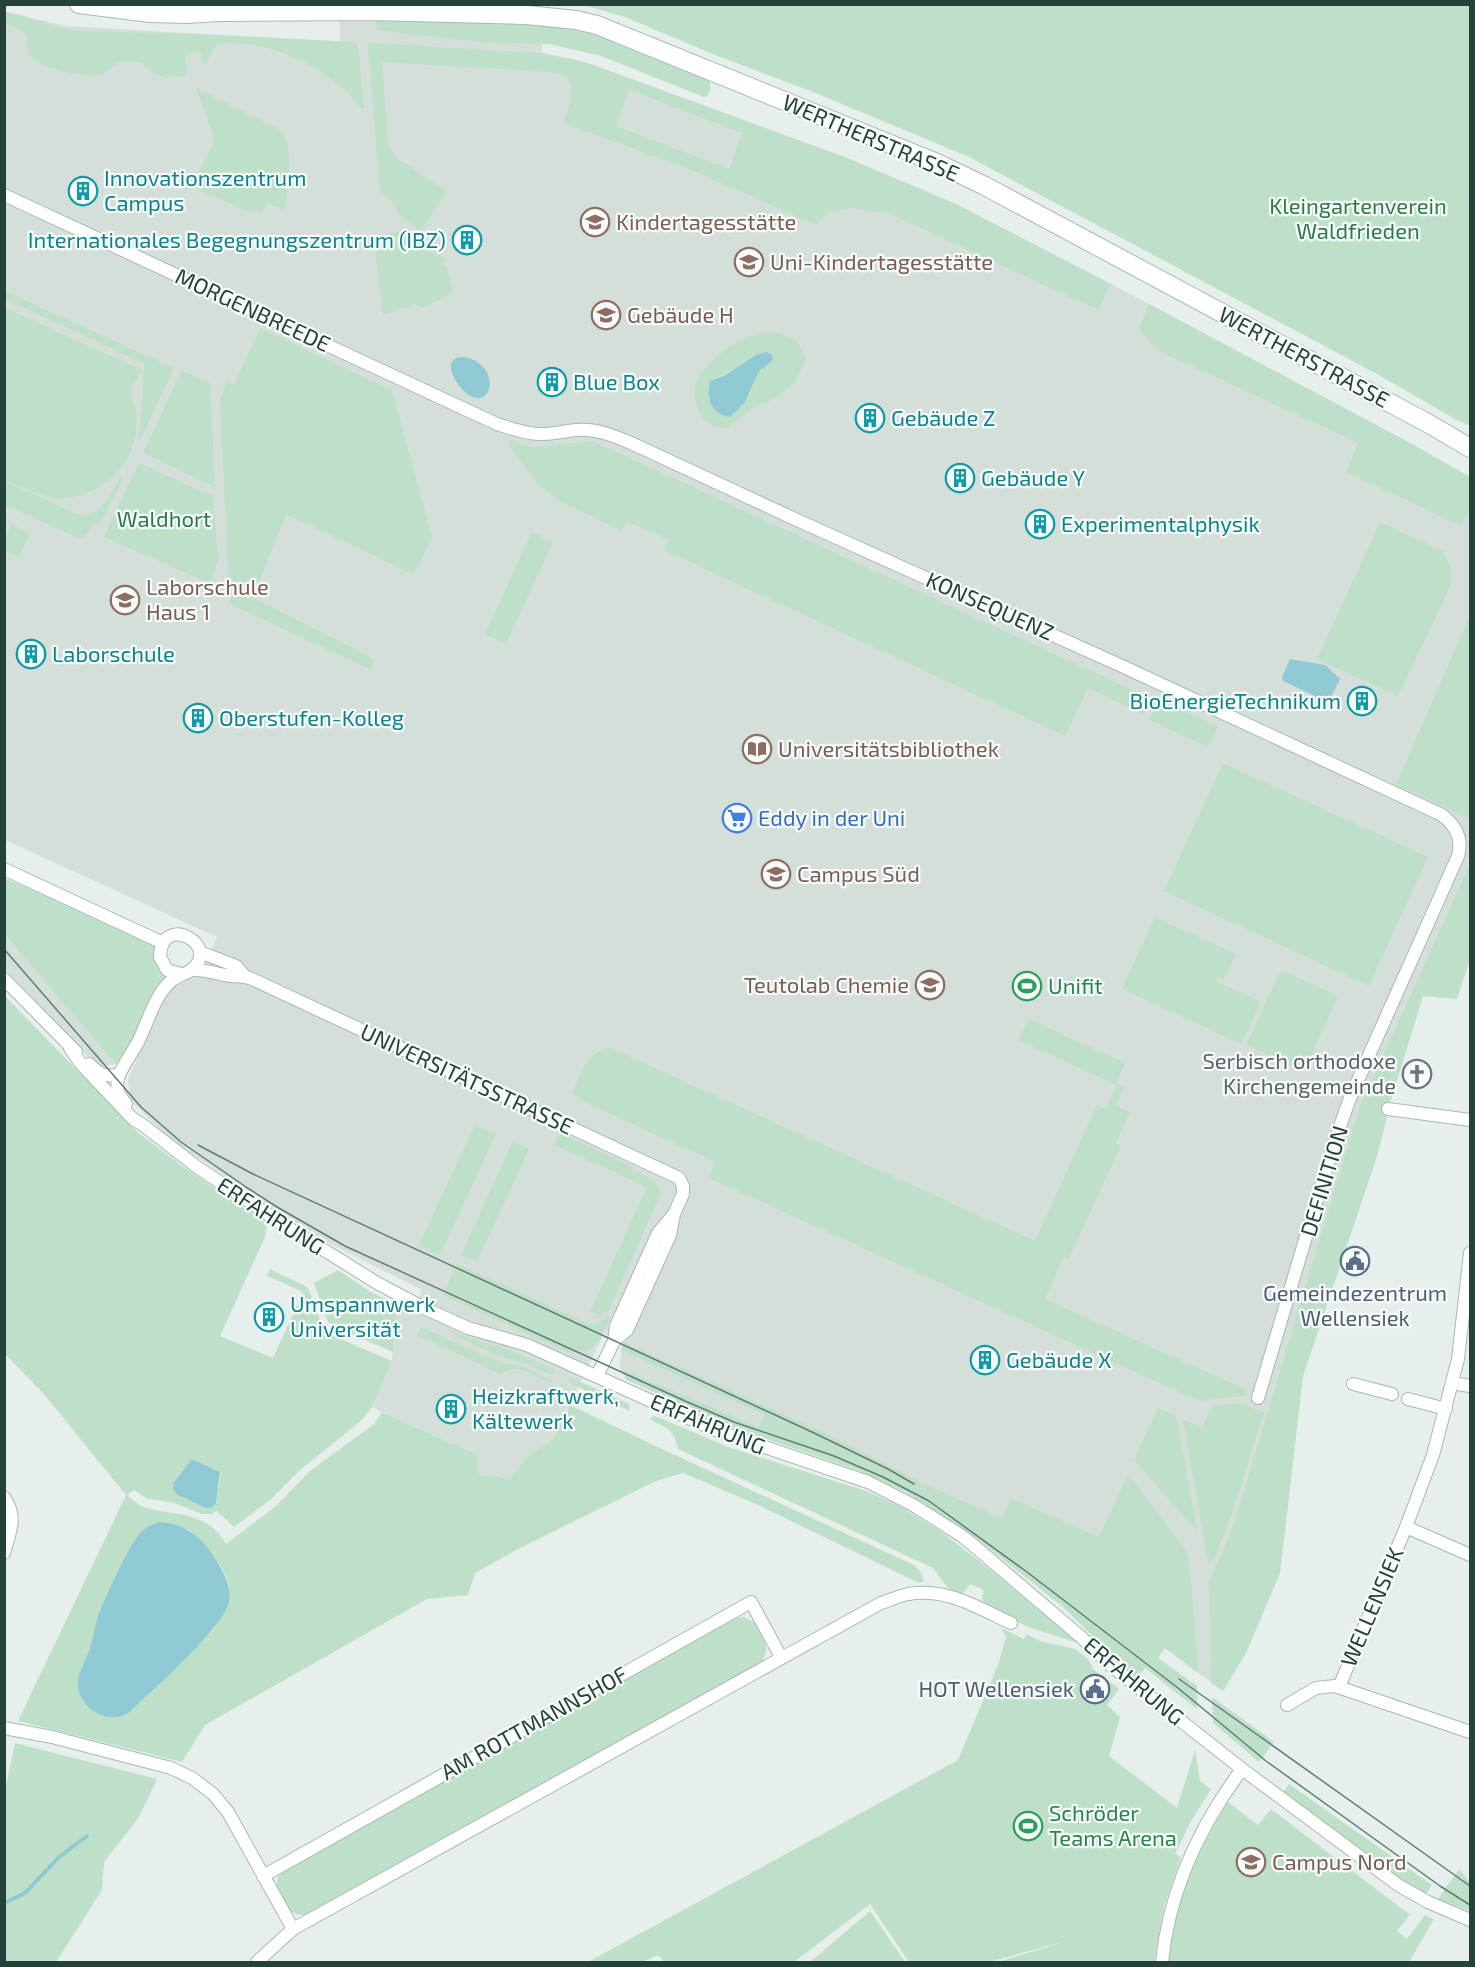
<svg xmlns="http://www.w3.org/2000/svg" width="1475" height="1967" viewBox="0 0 1475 1967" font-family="'Exo 2',sans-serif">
	<rect width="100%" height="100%" fill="#e6efeb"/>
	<g fill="#d4dfda">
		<path d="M339,5h203v48l43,9 262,96 109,46 155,80 301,160 58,33v482l-13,40 -34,-3 -30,97 -16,63 -74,220 -23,197 -34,80 -23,38 -58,-43 -340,-215 -221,-100 -51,106 -27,19 -17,22 -15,-6 -3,3 -8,-1 -5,-4 -2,-6 2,-11 -106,-48 20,-46 4,-48 17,-1 9,-22 -97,-49 -49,-31 -104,-70 -41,-39 -3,-22 39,-87 9,-7 24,-9 17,-39 -212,-97v-828l62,14 273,16z"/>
		<path d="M4,935l36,39 76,90 -15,2 -10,-6 -86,-91z"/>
		<path d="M621,1350l144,65 -6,13 -139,-60z"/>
	</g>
	<g fill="#bfe0c8" fill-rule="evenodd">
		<path d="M583,5h887v421l-15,-7 -78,-45 -408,-217 -156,-65 -98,-37 -90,-38z"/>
		<path d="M5,12l16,3 28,10 28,6 122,3 156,8 3,5 6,61h-3c-29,-37 -75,-60 -121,-65 -7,-1 -16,-2 -22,2 -7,4 -9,13 -12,20l-4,-1 -1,-11 -16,1 2,18 -3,4 -17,2 -14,-5 -13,-11h-21l-18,13 -33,-2 -18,-5 -14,-7 -7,-6 -2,-7 1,-11 -7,-7 -16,-7z"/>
		<path d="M377,19c71,2 150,-2 218,16l114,46 2,8 -4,7 -3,1 -103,-41 -52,-12 -66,-2 -63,-6 -43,-6z"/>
		<path d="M371,43l171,10 43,9 262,96 109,46 155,80 -13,26 -207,-96 -39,-6 -23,4 -13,13 -120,-53 -132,-49c3,-13 16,-40 -2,-49 -4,-1 -11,-1 -15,-2l-165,-10 6,83 9,13 50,34 -27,39 -22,-18 -5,-11 -13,-11 -12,-146zM629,90l113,43 -13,36 -113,-43z"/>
		<path d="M196,88l81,40c4,3 7,6 9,11 6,16 2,54 -2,71l-17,-7 -5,9 -7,-2 -2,4 -62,-28 22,-42 1,-7z"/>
		<path d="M399,232l15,12 9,-2 23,17 -4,5 5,3 6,26 -31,15 -7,-4 -32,11 -8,-68 13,-1 -1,-13z"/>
		<path d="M5,291l169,77 -34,73h-2l5,-47v-23l2,-7 -140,-65z"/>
		<path d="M1149,304l263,140 58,33v32l-9,17 -115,-54 12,-29 -201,-93 -18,-21z"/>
		<path d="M5,308l137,62c-3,6 -10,15 -11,21 0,7 5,16 6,23 0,7 0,17 -2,23 -7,38 -48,68 -87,60 -15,-4 -29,-11 -43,-17z"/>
		<path d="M260,328l132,62 40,147 -18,38 -128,-61 -33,83 121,62 -3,11 -141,-66 -10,-204 6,-18 8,3z"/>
		<path d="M773,332c20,5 27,7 33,28l-12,23 -20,16 -21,9 -27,20c-6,-1 -13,-1 -18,-5 -11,-8 -17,-29 -11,-42 7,-15 26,-31 40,-39 11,-7 23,-8 36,-10zM766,366l-7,5 -10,25 -41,-6 2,-9 23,-11z"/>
		<path d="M182,370l28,13 5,104 -72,-34z"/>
		<path d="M510,440l21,7 62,-6 559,258 -8,15 -56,-26 -23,48 -401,-186 5,-10 -42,-19 -5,10 -61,-29 -23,-17 -30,-41z"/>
		<path d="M139,463l74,33 5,64 -7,24 -107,-47z"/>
		<path d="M120,478h3l-24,48 -5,-3 -3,6 -10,10 -76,-34v-24l72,33c23,5 33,-20 43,-36z"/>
		<path d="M1380,522l63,29 7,15v21l-52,109 -81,-37z"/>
		<path d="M11,524l19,9 -11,24 -14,-6v-11z"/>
		<path d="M532,532l21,10 -47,102 -21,-10z"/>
		<path d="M1470,615v204l-74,-34z"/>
		<path d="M1159,699l59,27 -10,21 -59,-27z"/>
		<path d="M1223,763l205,94 -59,129 -205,-95z"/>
		<path d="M1470,864v95l-13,40 -34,-3 -30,97 -16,63 -74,220 -23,197 -34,80 -23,38 -12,-8 -2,-103 12,-24 15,-39 123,-408z"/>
		<path d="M4,878l152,65c-5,16 -1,25 12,36l-32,61 -20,24 -111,-129z"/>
		<path d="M1155,917l81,37 -12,25 -6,-3 -2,5 45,21 -20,42 -119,-55z"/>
		<path d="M1281,970l57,26 -34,75 -58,-26z"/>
		<path d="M4,995l133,137 48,36 78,53 3,7 -1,9 -45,99 53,22 30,-66 -36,-16 3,-7 35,17 4,4 13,36 7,8 63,27 -20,46 -10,13 -62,50 -30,30 -36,27 -17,-16 -6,3h-9l-28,-11 -28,-5 -12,-8 -7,5c6,5 12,11 19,13 31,8 61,3 80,36l49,-37 35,-36 64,-47 8,-12 96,43c-3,13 0,27 16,19l15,6 17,-22 27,-19 17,-34 94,45 250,115 6,6 4,10 -5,2 -161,-78 -75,-32 -27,8 -138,68 -43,24 -7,22 -41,4 -222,126 -23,37 -164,-41 108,-226 -83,-102 -38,-39zM193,1459l28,14 -5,30 -10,5 -32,-16v-11zM189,1530c14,12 42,42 40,62 -1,13 -9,28 -17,39l-81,80 -47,-8 -6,-15 3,-20 9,-20 9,-34 37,-75 4,-6z"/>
		<path d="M1029,1019l96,44 -9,22 -98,-45z"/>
		<path d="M611,1048l424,193 62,-136 9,4 11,-25 7,3 -8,18 14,7 -14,31 5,3 -52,112 -5,-1 -19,42 193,87 9,5 -2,5 -46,5 -490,-223 6,-16 -131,-60 -2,-3 -10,-5c9,-20 13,-43 39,-46z"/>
		<path d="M475,1125l21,9 -56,121 -21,-10z"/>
		<path d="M563,1134l69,32 1,4 21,10 7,13 -52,117 -10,5 -9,-3 57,-125 -93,-42 3,-8z"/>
		<path d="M513,1141l16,8 -52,113 -16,-7z"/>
		<path d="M457,1264l136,62 19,-12 -13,27 -13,12 -12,-5 -2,6 -129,-59z"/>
		<path d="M338,1270l31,21 44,21 -17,2 -3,38 -59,-26 -6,-4 -14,-39z"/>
		<path d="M421,1327l78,35 20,3 31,15 -2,2c-13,-6 -34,-22 -46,-7l-85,-40z"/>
		<path d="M455,1333l57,18 43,19 -3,5 -30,-13 -19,-4 -49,-23z"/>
		<path d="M624,1342l201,91 103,53 74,32 9,-20 88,39 29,-63 58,77 3,7 9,115 -33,-25 -7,10 39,28v23l-52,-41 -9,11 -73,-72 -39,-31 -49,-39 -69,-45 -49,-22 -126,-43 -104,-47 -7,-12 138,59 7,-12 -144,-65z"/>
		<path d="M570,1377l59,27 1,7 -63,-29z"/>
		<path d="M1241,1403l23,10 -31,98 -19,48 -6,3 -25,-143 19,9 10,-21z"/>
		<path d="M1158,1408l18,8 21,115 -63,-71z"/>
		<path d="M655,1416l73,31 138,44 35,16 39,24 57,44 81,68 -47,-15 -42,-19c-7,-6 -8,-10 -5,-19l-14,-6 -8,10c-14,-1 -21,-16 -29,-26l-255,-119c-4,-21 -12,-21 -29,-30z"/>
		<path d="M744,1617l10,5 12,23v8l-4,8 -11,7 -444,247c-3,0 -7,0 -10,-1 -17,-5 -28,-34 -13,-45l452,-251z"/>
		<path d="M1001,1628l23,11 3,-5 13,7 35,8 13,10 6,11 25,19 -12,16 13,12 -11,39 68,52 18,-58 5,31 11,8 -20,32 -16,33 6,3 -17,49 -10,56h-156l71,-22 -80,22h-80l-39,-58 -76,58h-130l-6,-7 -16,7h-54l370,-202 40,-95 8,-28z"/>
		<path d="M1212,1697l62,45 -15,20 -46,-39z"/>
		<path d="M15,1743l142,36 -18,38 -35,45 -2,28 -46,72h-51l-1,-167z"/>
		<path d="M1289,1784l143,101 -6,9 -25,-14 -118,-88z"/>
		<path d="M1228,1802l30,23 13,-16 139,106 -13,16 10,8 18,-24 9,4 -25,43h-240c3,-58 29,-111 59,-160z"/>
		<path d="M1459,1869l11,13v29l-32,-12z"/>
		<path d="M870,1911l35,51h-95z"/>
	</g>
	<g fill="#8ec9d4">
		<path d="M767,352l5,3 1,5 -14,11 -14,31 -15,15c-19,-2 -24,-19 -20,-36l14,-5 32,-21z"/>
		<path d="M463,357c43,7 28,64 -2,31 -6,-8 -11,-15 -10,-25l5,-5z"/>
		<path d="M1290,659l35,6 15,14 -10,20 -5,2 -42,-20 -1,-4z"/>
		<path d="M192,1459l28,13 -4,31 -5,5h-5l-30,-14 -3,-5 1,-7z"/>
		<path d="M159,1522c23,1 41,13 53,32 9,13 20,31 17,47 -5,27 -76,88 -98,110 -9,7 -20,8 -30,4 -12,-5 -21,-15 -23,-28 -1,-14 7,-26 12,-39 3,-10 5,-21 8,-32 7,-18 30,-69 42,-83 5,-6 12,-8 19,-11z"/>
	</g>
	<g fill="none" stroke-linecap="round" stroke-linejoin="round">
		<path stroke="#8ec9d4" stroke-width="4" d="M4,1903l21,-10 34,-36 28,-21"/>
		<g stroke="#a8b8b2" stroke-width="14">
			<g id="minor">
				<path d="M4,195l493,229c13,4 28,10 42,10 12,1 25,-3 37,-4 20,-2 38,6 55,13l166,77 327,147 318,148c14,11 21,24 16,41l-108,242 -18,51 -74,249"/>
				<path d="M4,869l159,74"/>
				<path d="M200,952l36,14 10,11"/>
				<path d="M192,970c16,-1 25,5 40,6 7,1 13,0 20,3l427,199 4,8v8l-9,20 -4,21 -43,95 -13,11"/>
				<path d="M4,979l72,73"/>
				<path d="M70,1048l11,16 52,55 10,6 54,42 87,58 93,58 47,25 44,20 59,17 193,87 148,50 45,23 49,31 17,14 102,87 29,28 132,104 156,116 30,17 42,18"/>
				<path d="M89,1064c10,10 16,14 30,10"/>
				<path d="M126,1104l-8,-11c-1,-6 -1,-13 1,-18 5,-11 13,-22 19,-33 10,-20 16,-46 33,-61 6,-6 14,-6 20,-11 32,-24 -30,-59 -31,-13l7,13 14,4"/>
				<path d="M1388,1109l82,11"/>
				<path d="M597,1376l17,-35 2,-15 42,-93 16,-19"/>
				<path d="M1452,1383l18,3"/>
				<path d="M1353,1384l39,10"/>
				<path d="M1408,1399l38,10"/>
				<path d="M4,1497c14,21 6,34 0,56"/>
				<path d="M1406,1527l64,28"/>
				<path d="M1339,1687l67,-160 27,-72 25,-96 12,-106"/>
				<path d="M1287,1705l29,-17 19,-2 135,46"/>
				<path d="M4,1728l48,9 119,31 21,10 21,16 15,18 65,117"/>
				<path d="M263,1876l488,-274 30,55"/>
				<path d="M257,1962l36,-33 588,-326c9,-3 18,-7 27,-9 38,-7 70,14 103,29"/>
				<path d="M1162,1962c7,-72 37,-135 80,-193"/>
			</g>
		</g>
		<g stroke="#a4bbb3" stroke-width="20">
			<path id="secondary" d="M79,4l71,9 36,1 33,-2 153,-1 155,4 49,5 21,5 340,138 48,23 446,239 39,23"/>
		</g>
		<use href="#minor" stroke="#fff" stroke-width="12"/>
		<use href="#secondary" stroke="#fff" stroke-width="18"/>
		<g stroke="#5f7d75" stroke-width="1.5">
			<path d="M4,949l137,158 40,35 65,45 31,20 68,39 340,155 49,21 100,34 49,21 46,24 98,71 151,116 88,73 174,125 30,19"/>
			<path d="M198,1145l55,29 559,258 76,37 26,15"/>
			<path d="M1179,1679l291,207"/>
		</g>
	</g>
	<defs>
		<g id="building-ring" transform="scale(1.5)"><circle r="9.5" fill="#f7fbf9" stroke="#0f9aa8" stroke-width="1.5"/><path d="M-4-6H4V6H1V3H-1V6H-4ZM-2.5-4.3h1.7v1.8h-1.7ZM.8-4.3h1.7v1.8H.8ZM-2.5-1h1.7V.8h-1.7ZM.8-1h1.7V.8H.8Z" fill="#0f9aa8"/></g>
		<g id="school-ring" transform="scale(1.5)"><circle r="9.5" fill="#f7fbf9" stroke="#8d6e63" stroke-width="1.5"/><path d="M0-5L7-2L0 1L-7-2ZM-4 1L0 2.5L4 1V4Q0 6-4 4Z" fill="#8d6e63"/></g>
		<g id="university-ring" transform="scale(1.5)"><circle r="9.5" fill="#f7fbf9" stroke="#8d6e63" stroke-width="1.5"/><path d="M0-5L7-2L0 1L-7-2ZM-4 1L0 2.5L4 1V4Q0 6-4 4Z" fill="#8d6e63"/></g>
		<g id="library-ring" transform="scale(1.5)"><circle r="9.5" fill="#f7fbf9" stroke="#8d6e63" stroke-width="1.5"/><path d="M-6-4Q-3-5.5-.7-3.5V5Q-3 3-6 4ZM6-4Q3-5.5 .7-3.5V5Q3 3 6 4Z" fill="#8d6e63"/></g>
		<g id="supermarket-ring" transform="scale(1.5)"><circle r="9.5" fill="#f7fbf9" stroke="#3f7fe0" stroke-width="1.5"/><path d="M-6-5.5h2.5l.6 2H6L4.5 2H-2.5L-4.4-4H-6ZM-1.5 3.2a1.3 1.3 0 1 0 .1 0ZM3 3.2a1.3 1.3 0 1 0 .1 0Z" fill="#3f7fe0"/></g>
		<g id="stadium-ring" transform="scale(1.5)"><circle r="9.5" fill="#f7fbf9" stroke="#2e9e5b" stroke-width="1.5"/><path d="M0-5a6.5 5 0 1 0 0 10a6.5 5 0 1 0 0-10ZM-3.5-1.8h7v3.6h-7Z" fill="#2e9e5b"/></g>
		<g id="church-ring" transform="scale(1.5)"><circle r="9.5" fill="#f7fbf9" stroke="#6b7280" stroke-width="1.5"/><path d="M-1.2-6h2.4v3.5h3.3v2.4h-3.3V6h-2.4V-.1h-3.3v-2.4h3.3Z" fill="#6b7280"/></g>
		<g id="civic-ring" transform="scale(1.5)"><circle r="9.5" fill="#f7fbf9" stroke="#5c6f8a" stroke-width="1.5"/><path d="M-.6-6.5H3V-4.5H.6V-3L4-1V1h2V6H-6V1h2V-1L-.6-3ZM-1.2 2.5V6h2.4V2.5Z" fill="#5c6f8a"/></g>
	</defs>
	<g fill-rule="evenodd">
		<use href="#building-ring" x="83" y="191"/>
		<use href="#school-ring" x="595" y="222"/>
		<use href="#building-ring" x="467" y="240"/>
		<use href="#school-ring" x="749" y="262"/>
		<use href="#university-ring" x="606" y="315"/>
		<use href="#building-ring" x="552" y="382"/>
		<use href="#building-ring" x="870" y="418"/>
		<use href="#building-ring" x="960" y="478"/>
		<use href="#building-ring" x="1040" y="524"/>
		<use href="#school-ring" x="125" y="600"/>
		<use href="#building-ring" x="31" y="654"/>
		<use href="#building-ring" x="1362" y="701"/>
		<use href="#building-ring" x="198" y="718"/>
		<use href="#library-ring" x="757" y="749"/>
		<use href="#supermarket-ring" x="737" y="818"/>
		<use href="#university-ring" x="776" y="874"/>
		<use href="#school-ring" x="930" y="985"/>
		<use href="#stadium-ring" x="1027" y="986"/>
		<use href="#church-ring" x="1417" y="1074"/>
		<use href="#civic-ring" x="1355" y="1261"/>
		<use href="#building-ring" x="269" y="1317"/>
		<use href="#building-ring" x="985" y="1360"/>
		<use href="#building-ring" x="451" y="1409"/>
		<use href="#civic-ring" x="1095" y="1689"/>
		<use href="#stadium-ring" x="1028" y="1826"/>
		<use href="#university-ring" x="1251" y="1862"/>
	</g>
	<g text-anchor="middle" stroke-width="4.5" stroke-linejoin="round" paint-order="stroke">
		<g font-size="22" fill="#24423a" stroke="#f7fbf9">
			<text transform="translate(871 138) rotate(23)" y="8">WERTHERSTRASSE</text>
			<text transform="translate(253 310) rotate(25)" y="8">MORGENBREEDE</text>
			<text transform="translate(1304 357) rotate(28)" y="8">WERTHERSTRASSE</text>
			<text transform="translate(990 606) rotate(24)" y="8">KONSEQUENZ</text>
			<text transform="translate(467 1079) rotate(25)" y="8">UNIVERSITÄTSSTRASSE</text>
			<text transform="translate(1324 1181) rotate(-73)" y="8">DEFINITION</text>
			<text transform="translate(271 1216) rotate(33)" y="8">ERFAHRUNG</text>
			<text transform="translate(708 1424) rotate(23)" y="8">ERFAHRUNG</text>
			<text transform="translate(1372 1607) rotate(-67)" y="8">WELLENSIEK</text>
			<text transform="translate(1134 1681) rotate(40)" y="8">ERFAHRUNG</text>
			<text transform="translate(534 1723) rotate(-29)" y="8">AM ROTTMANNSHOF</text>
		</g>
		<g font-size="22" fill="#0d838f" stroke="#f7fbf9" text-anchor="start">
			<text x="104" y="186">Innovationszentrum<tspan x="104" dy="25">Campus</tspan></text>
			<text x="446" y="248" text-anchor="end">Internationales Begegnungszentrum (IBZ)</text>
			<text x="573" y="390">Blue Box</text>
			<text x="891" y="426">Gebäude Z</text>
			<text x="981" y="486">Gebäude Y</text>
			<text x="1061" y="532">Experimentalphysik</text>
			<text x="52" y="662">Laborschule</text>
			<text x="1341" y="709" text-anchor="end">BioEnergieTechnikum</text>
			<text x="219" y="726">Oberstufen-Kolleg</text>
			<text x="290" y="1312">Umspannwerk<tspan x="290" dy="25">Universität</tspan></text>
			<text x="1006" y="1368">Gebäude X</text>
			<text x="472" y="1404">Heizkraftwerk,<tspan x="472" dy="25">Kältewerk</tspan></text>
		</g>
		<g font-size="22" fill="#2d7a4b" stroke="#f7fbf9">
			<text x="1358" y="214">Kleingartenverein<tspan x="1358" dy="25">Waldfrieden</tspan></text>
			<text x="164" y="527">Waldhort</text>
		</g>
		<g font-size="22" fill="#785e54" stroke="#f7fbf9" text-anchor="start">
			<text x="616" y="230">Kindertagesstätte</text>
			<text x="770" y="270">Uni-Kindertagesstätte</text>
			<text x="627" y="323">Gebäude H</text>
			<text x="146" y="595">Laborschule<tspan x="146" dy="25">Haus 1</tspan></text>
			<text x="778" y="757">Universitätsbibliothek</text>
			<text x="797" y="882">Campus Süd</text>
			<text x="909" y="993" text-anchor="end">Teutolab Chemie</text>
			<text x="1272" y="1870">Campus Nord</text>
		</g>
		<g font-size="22" fill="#366cbe" stroke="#f7fbf9" text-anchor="start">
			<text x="758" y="826">Eddy in der Uni</text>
		</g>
		<g font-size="22" fill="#27864d" stroke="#f7fbf9" text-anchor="start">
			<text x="1048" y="994">Unifit</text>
			<text x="1049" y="1821">Schröder<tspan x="1049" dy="25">Teams Arena</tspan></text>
		</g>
		<g font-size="22" fill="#5b616d" stroke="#f7fbf9" text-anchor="end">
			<text x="1396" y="1069">Serbisch orthodoxe<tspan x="1396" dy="25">Kirchengemeinde</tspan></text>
		</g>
		<g font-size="22" fill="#4e5e75" stroke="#f7fbf9">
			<text x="1355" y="1301">Gemeindezentrum<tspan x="1355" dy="25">Wellensiek</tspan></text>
			<text x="1074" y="1697" text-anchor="end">HOT Wellensiek</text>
		</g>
	</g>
	<rect width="1475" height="1967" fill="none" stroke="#24423a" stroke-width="12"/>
</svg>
